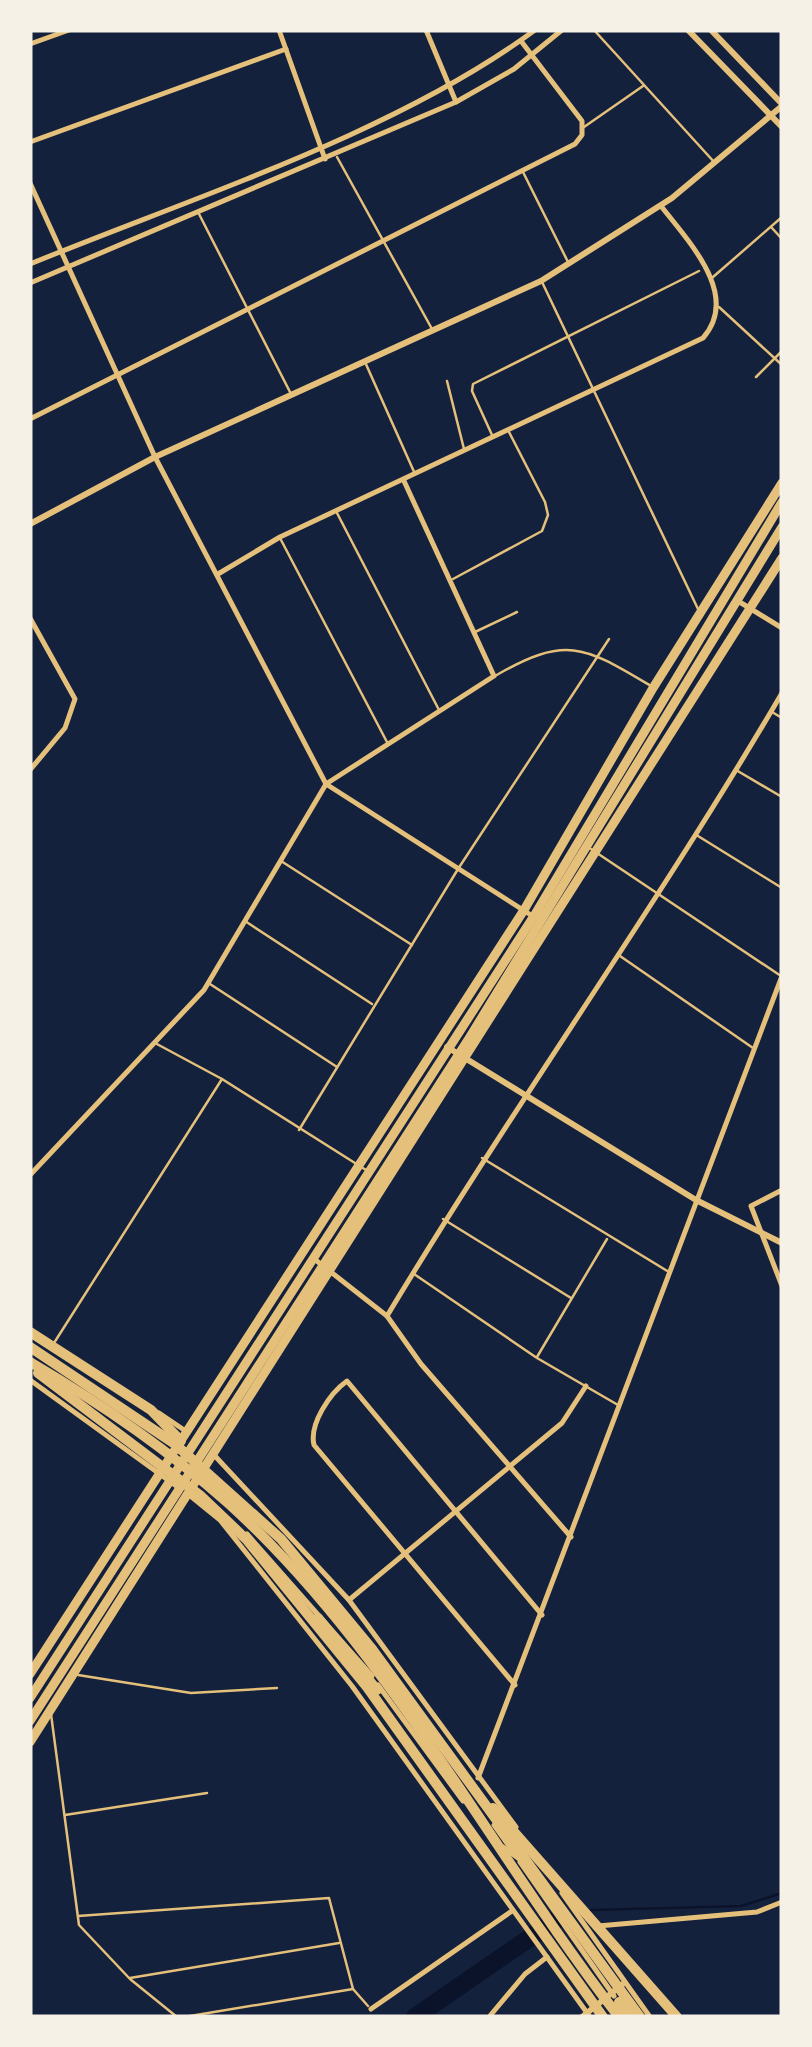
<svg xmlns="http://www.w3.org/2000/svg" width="812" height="2047" viewBox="0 0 812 2047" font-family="'Roboto Condensed',sans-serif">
	<rect width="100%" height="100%" fill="#14213d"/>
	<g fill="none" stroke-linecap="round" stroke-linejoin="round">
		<path stroke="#0b132b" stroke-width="2.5" d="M591,1910l150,-4 41,-13"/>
		<path stroke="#0b132b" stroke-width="18" d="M415,2017l142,-98"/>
		<g stroke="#e5c07b" stroke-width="2.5">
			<path d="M594,30l121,133"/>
			<path d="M584,127l59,-41"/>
			<path d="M337,157l95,172"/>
			<path d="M523,172l45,90"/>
			<path d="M198,212l92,180"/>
			<path d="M772,228l10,11"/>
			<path d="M713,277l69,-60"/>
			<path d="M542,282l156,327"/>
			<path d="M719,307l63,58"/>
			<path d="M365,362l50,112"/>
			<path d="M756,377l26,-26"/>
			<path d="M447,381l17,68"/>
			<path d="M492,435l-20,-44 1,-7 226,-113"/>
			<path d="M337,513l102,197"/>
			<path d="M280,538l108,206"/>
			<path d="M453,579l89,-48 6,-16 -3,-13 -37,-72"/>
			<path d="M475,632l42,-20"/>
			<path d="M495,676c72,-42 90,-29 156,10"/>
			<path d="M772,712l10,6"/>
			<path d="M736,770l46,27"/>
			<path d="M698,836l84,52"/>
			<path d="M588,847l193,129"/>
			<path d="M281,861l131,84"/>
			<path d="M245,921l127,83"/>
			<path d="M620,956l133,92"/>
			<path d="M210,984l127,83"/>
			<path d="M155,1043l67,36 144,91"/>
			<path d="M299,1130l159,-261 151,-230"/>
			<path d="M482,1158l187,114"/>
			<path d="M443,1219l128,79"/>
			<path d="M414,1274l123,84 81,47"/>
			<path d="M54,1343l168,-264"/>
			<path d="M537,1357l70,-118"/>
			<path d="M78,1675l113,18 86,-5"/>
			<path d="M51,1714l28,211 51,54 47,38"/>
			<path d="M65,1815l142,-22"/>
			<path d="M78,1916l251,-18 24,91 15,17"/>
			<path d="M130,1978l209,-35"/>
			<path d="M184,2017l169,-28"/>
		</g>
		<g stroke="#e5c07b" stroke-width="5">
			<path d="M279,30l46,129"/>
			<path d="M426,30l30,72"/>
			<path d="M30,44l39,-14"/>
			<path d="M30,142l256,-93"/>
			<path d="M30,183l125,274 171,327 208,133"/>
			<path d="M30,264c161,-66 366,-131 505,-234"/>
			<path d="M30,283l426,-181 58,-33 48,-39"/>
			<path d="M30,419l545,-275 7,-9v-14l-61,-80"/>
			<path d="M218,574l62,-37 423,-199c38,-43 -15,-97 -42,-132"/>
			<path d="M738,601l44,27"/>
			<path d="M30,618l45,81 -10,29 -35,42"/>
			<path d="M30,1175l174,-185 122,-206 168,-108 -90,-195"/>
			<path d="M782,1190l-31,16 31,80"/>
			<path d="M313,1258l74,58 34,48 150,173"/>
			<path d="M387,1316c127,-211 271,-411 395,-623"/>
			<path d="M30,1380l149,108"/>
			<path d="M159,1413l28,19"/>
			<path d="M215,1456l134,144 167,227"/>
			<path d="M188,1494l32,26 132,166 238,331"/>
			<path d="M247,1534l125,142"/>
			<path d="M349,1600l213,-177 24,-37"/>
			<path d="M378,1685l85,116"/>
			<path d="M515,1685l-201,-240c-5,-21 16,-52 33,-64l195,234"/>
			<path d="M478,1778l304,-802"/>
			<path d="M494,1825l20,28"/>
			<path d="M503,1847l23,17"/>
			<path d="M520,1862l94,134"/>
			<path d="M562,1893l88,124"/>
			<path d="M598,1926l159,-14 25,-10"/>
			<path d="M371,2009l141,-98"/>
			<path d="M489,2017l36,-43 22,-17"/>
		</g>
		<g stroke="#e5c07b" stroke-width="6">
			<path d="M688,30l94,97"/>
			<path d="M711,30l71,74"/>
			<path d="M30,524l125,-67 386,-176 131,-83 110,-92"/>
			<path d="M447,1047l249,153 86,43"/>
			<path d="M582,2017l42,-34"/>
		</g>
		<g stroke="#e5c07b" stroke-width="9">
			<path d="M30,1674l494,-764 129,-222 129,-205"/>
			<path d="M30,1698l504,-782 248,-414"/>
			<path d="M30,1721l438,-681 314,-513"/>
			<path d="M30,1742l752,-1184"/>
		</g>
		<g stroke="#e5c07b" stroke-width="10">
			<path d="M30,1332l121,78 30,31"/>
			<path d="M30,1347l145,97 106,95 91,110 268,368"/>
			<path d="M30,1362c70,41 137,87 198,141 160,145 260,345 391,514"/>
			<path d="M38,1373l163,123 46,44 120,147 236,330"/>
			<path d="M318,1618l59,72"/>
			<path d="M493,1808l184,209"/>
			<path d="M619,2002l11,15"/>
		</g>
	</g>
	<rect width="812" height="2047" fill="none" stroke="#f6f1e7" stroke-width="65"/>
</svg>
